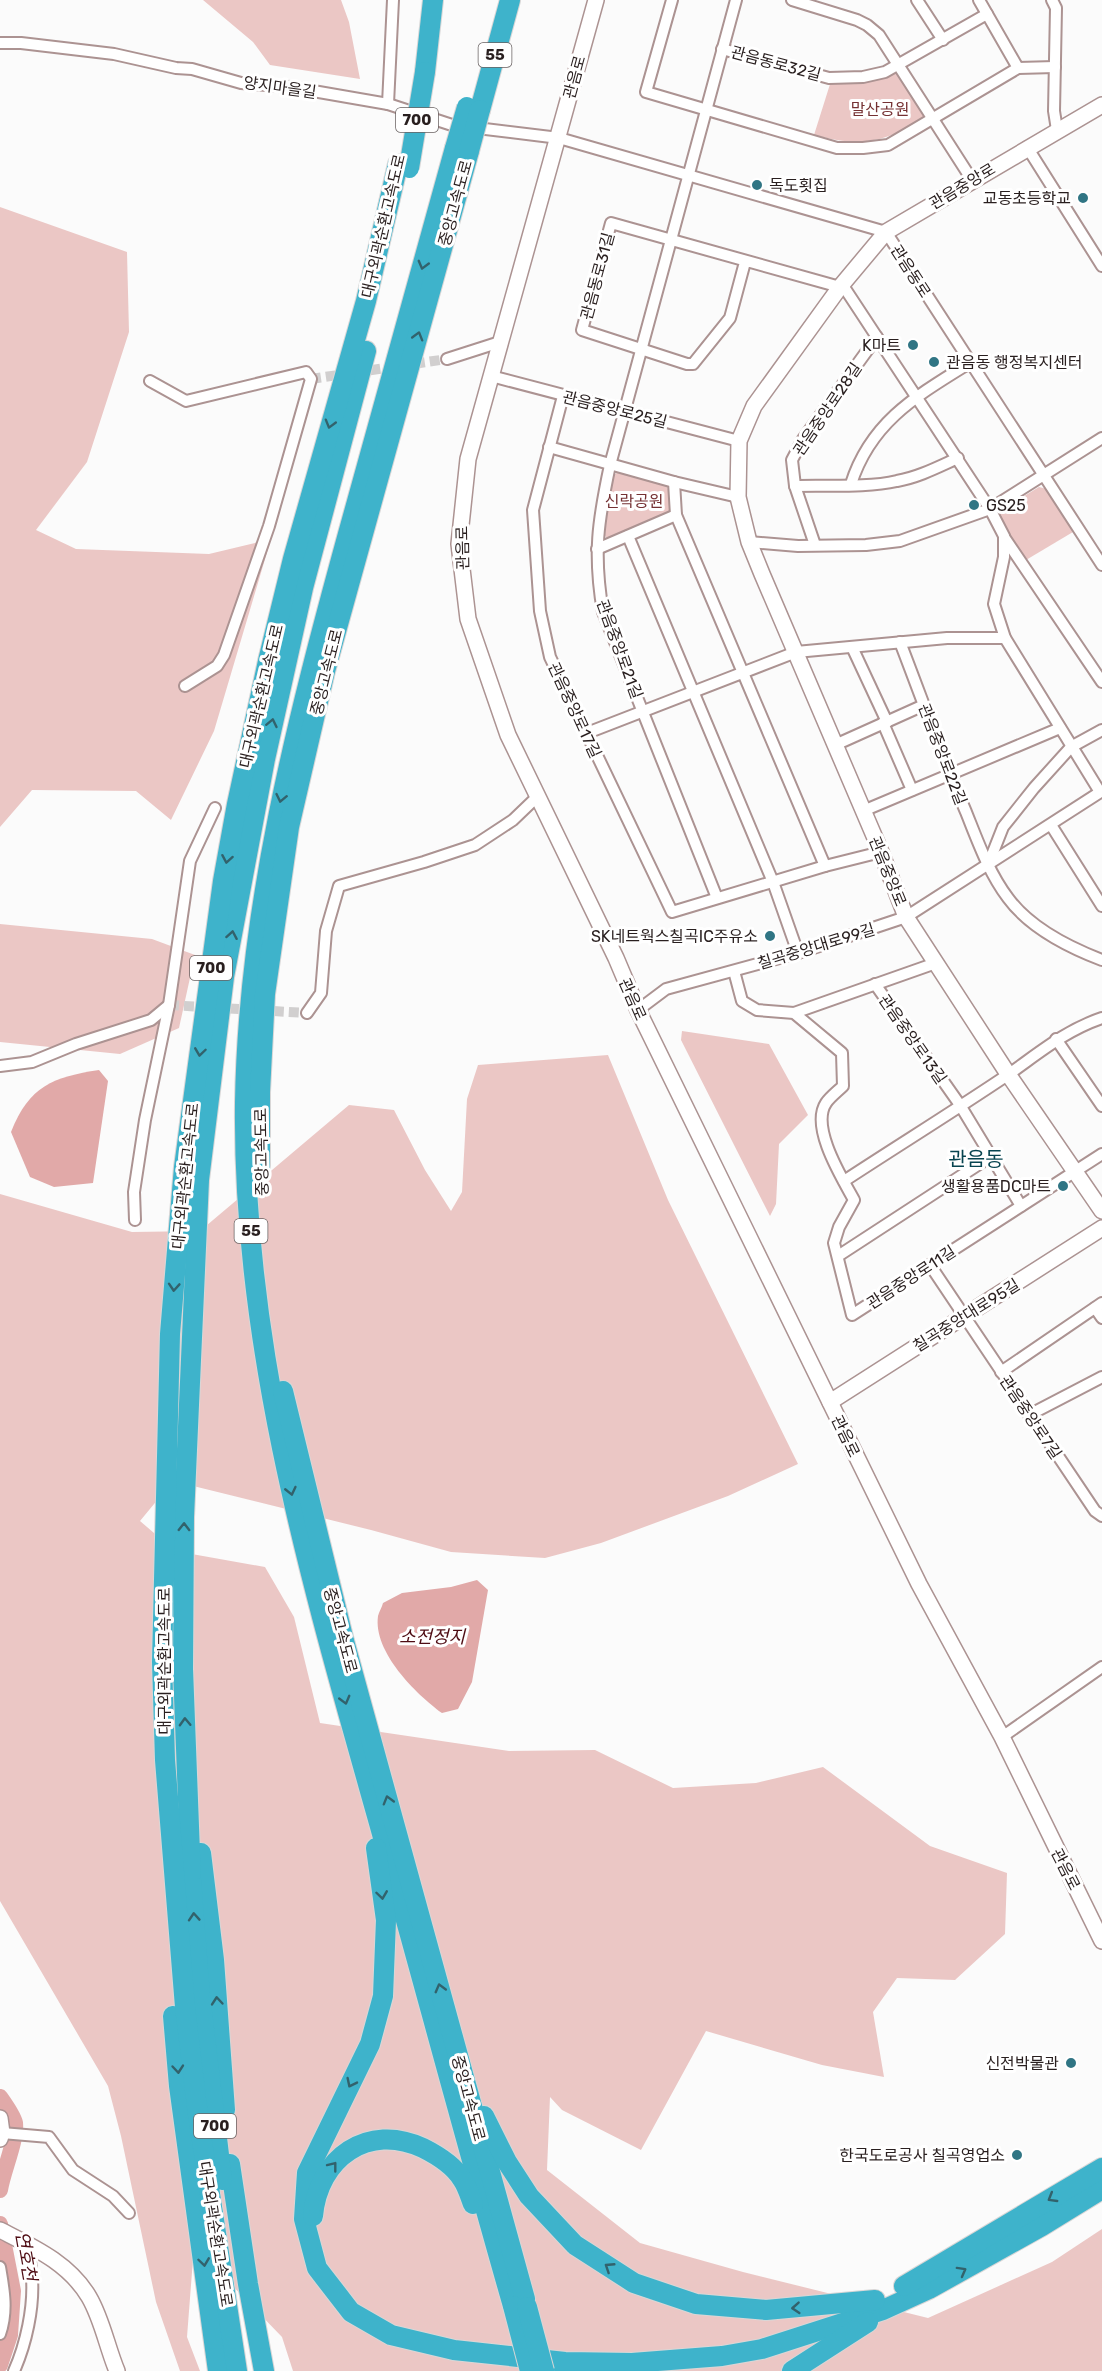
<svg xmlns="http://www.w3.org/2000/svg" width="1102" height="2371" viewBox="0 0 1102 2371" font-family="Rubik,'Noto Sans KR',sans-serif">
	<rect width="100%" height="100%" fill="#fbfbfb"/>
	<g fill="#ebc7c5">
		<path d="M203,0h138l8,22 11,57 -90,-14 -17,-23z"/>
		<path d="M894,72l7,1 22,38v9c-41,23 -63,27 -109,15l17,-54c24,3 41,-1 63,-9z"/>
		<path d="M0,207l127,45 2,80 -42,130 -51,68 40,19 133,5 62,-15 -57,192 -43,89 -35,-29 -104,-1 -32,37z"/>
		<path d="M620,471l44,11c7,9 8,22 4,33l-60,24 -7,-7 11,-56z"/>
		<path d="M1039,487l8,2 26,43 -47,28 -23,-35 -5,-13z"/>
		<path d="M0,924l152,15 43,16 -16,73 -59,26 -120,-12z"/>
		<path d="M682,1031l87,13 39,71 -29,29 -3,60 -6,12 -89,-176z"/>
		<path d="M608,1055l60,145 130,264 -70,32 -127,47 -56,15 -94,-6 -80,-22 -198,-49 -33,40 35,30 90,16 29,50 26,106 189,28 86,-1 78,38 83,-5 67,-16 107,79 77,27 -2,61 -50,46 -58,-2 -24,34 11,65 -62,-12 -116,-34 -65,119 -79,-40 -12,-13 -3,73 93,73 103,29 185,46 124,-56 50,-33v142h-809l-11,-34 -88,-91 -7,91 13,34h-20l-24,-69 -35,-166 -13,-50 -108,-185v-707l132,38 68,-1 149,-126 45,5 31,60 26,41 11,-19 5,-93 11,-34z"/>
	</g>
	<g fill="#e1a9a8">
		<path d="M99,1070l9,11 -15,102 -39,4 -24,-10 -19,-45c18,-46 42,-55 88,-62z"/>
		<path d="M477,1580l11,10 -16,92 -14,27 -16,4c-26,-19 -69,-61 -64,-97 1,-4 4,-9 5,-13l19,-10 49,-6z"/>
	</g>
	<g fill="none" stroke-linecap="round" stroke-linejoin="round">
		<g stroke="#e1a9a8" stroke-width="16">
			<path d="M0,2097c5,7 13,18 15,26 2,17 -12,48 -15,67"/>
			<path d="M0,2224l13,67 -3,44 -10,30"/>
		</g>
		<g stroke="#d1cfcf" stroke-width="10" stroke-dasharray="10 5" stroke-linecap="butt">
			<path d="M311,379l136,-20"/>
			<path d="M169,1005l138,8"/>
		</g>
		<g stroke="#ac9392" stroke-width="14">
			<g id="street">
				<path d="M672,0l-26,92 191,56h26l25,-3 130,-77 37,-1"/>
				<path d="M792,0l65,20 10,5 12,10 93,145"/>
				<path d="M917,0l26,40"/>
				<path d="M979,0l39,68"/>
				<path d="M1052,0l4,8 -2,103 3,19"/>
				<path d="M0,43h21l93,11 62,14 16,1 49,14 49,4 98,17 64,21 107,13 327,94 216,333"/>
				<path d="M722,49l107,29 34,-1 22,-5 102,-58"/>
				<path d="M388,104l5,-104"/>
				<path d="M1027,147l75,119"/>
				<path d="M745,262l-15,56 -37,46h-6l-105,-34 29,-107 229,64"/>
				<path d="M842,284l148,225 14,27v21l-10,47 11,34 95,154"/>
				<path d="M447,359l53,-17"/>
				<path d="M491,376l248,65"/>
				<path d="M150,381l36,20 120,-29 5,7 -42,147 -45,129 -7,11 -32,20"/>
				<path d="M563,396l-30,114 7,101 10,46 122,255 153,-46 56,-14"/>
				<path d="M549,447l125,35 64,15"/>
				<path d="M674,482l2,33 149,351"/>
				<path d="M851,484c20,-63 67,-89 120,-122"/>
				<path d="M795,486c32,-1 72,2 102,-5 22,-4 41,-14 61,-23"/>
				<path d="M628,536l145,346 25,71"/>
				<path d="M1004,537l98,145"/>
				<path d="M749,542l49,4 68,-1 34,-4 90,-32 112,-71"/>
				<path d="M815,545l-20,-59 -3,-26 11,-21 74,-102"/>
				<path d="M597,549l79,-34"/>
				<path d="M900,642c22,57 42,114 66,170 12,30 23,61 42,86 22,30 60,49 94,62"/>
				<path d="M852,647l35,75"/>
				<path d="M883,723l29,67"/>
				<path d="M587,733l209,-81 151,-14h58"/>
				<path d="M835,745l89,-40"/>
				<path d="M863,811l197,-83"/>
				<path d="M1051,825l51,81"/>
				<path d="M988,865l15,-38 31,-39 37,-41 31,-17"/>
				<path d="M717,898l-114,-286c-10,-58 -5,-91 7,-147l126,-465"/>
				<path d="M734,971l8,30 15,9 37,3 48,40 1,33c-5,5 -13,11 -17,17 -16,24 16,75 28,97l-15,27 -5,16 18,72 250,-161"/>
				<path d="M875,984l85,121 61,101"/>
				<path d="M638,1010l28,-21 132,-36 108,-36 196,-126"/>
				<path d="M307,1013l14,-20 5,-62 13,-45 85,-24 51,-17 38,-25 25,-24"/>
				<path d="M794,1013l142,-50"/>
				<path d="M1056,1039l46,67"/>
				<path d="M0,1066l32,-4 44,-18 75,-24 18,-15"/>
				<path d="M844,1181c55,-36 110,-70 165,-107 30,-21 57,-44 93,-56"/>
				<path d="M135,1220l-1,-28 11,-72 24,-115 21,-144 25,-53"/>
				<path d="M838,1256l152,-99"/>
				<path d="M930,1265l165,246 7,5"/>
				<path d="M1095,1308l7,10"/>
				<path d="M1001,1372l101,-69"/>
				<path d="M1029,1415l73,-38"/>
				<path d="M1002,1737l100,-70"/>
				<path d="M2,2133l47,4 24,33 40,26 16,17"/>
				<path d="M0,2267c4,23 8,44 0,67"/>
				<path d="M14,2371c12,-27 20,-63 18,-93 -1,-11 -3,-22 -4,-33"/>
			</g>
		</g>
		<g stroke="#ac9392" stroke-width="18">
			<g id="secondary">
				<path d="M596,0l-128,459 -9,85 9,75 40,116 108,223 22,52 281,574 83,153 100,204"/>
				<path d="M1102,105l-216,127 -46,55 -86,119 -15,35 -1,56 11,45 13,32 119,278 25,65 102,157 94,137"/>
				<path d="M830,1402l272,-174"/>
				<path d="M0,2118l2,15 -2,6"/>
				<path d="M0,2230c33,17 69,33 89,67 13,22 18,50 28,74"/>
			</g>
		</g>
		<g stroke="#d8d7d7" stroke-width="22">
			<g id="highway">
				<path d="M425,72l8,-72"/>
				<path d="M480,110l30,-110"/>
				<path d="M455,148c-36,128 -71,257 -107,386 -51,186 -100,374 -103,569 -3,247 68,485 134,720 45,161 88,323 134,483"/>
				<path d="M260,1165v-73l5,-98 24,-167 36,-156 144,-520"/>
				<path d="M283,1391l61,250 181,658"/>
				<path d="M376,1848l10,72 -3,76 -13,48 -63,129 -3,46 13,49 34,44 40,23 63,15 111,12 67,1 90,-7 40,-7 121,-39 46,-21 113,-63 60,-37"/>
				<path d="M201,1853l13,107 11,150"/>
				<path d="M173,2016l6,70 39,285"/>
				<path d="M484,2116l23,46 22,34 46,49 59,38 62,21 70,6 109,-10"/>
				<path d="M230,2164l18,120 16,87"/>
				<path d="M222,2180l-22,-185 -9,-116 -8,-210 1,-152 15,-337 25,-203 41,-218 38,-171 63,-237"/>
				<path d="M313,2216c5,-58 55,-94 110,-68 14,7 31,18 39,31 5,7 8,17 11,25"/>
				<path d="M904,2286l198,-118"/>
				<path d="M237,2371l-39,-256 -13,-108 -20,-247 -3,-98 8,-328 14,-167 39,-286 14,-77 31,-143 25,-102 73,-258 32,-137"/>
				<path d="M792,2371l76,-49"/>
			</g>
		</g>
		<use href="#street" stroke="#fff" stroke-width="10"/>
		<use href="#secondary" stroke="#fff" stroke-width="15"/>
		<use href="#highway" stroke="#3eb3cb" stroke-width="20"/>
		<g stroke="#d8d7d7" stroke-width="22" stroke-linecap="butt">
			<g id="highway-bridge">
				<path d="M455,148l12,-41"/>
				<path d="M469,151l11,-41"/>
				<path d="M409,168l16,-96"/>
				<path d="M513,2306l17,65"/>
				<path d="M527,2307l17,64"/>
			</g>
		</g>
		<use href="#highway-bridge" stroke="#3eb3cb" stroke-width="20"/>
	</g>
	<defs><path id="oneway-chevron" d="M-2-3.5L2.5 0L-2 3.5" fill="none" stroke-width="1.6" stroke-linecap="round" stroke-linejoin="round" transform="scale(1.5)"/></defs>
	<g stroke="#32626c">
		<use href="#oneway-chevron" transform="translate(423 265) rotate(105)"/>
		<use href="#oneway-chevron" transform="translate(418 336) rotate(-74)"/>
		<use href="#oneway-chevron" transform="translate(330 424) rotate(106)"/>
		<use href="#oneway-chevron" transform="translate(272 723) rotate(-78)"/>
		<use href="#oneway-chevron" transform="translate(281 798) rotate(102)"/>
		<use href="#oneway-chevron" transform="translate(227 859) rotate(100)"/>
		<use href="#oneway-chevron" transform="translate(232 935) rotate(-80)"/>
		<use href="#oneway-chevron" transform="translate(200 1052) rotate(98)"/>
		<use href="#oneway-chevron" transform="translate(174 1287) rotate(94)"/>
		<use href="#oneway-chevron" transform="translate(291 1491) rotate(77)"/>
		<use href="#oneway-chevron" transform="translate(184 1527) rotate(-89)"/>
		<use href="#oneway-chevron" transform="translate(345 1700) rotate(75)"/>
		<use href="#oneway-chevron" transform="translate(185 1722) rotate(-92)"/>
		<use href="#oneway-chevron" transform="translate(388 1800) rotate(-106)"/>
		<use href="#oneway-chevron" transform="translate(382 1895) rotate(82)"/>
		<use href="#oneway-chevron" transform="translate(194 1917) rotate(-94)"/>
		<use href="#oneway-chevron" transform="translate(440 1988) rotate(-105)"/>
		<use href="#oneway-chevron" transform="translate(217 2001) rotate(-95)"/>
		<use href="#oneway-chevron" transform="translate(178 2069) rotate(85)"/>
		<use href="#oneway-chevron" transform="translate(351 2083) rotate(116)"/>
		<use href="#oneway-chevron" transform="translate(333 2166) rotate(-52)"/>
		<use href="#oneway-chevron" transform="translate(1052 2198) rotate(149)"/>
		<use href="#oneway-chevron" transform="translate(204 2262) rotate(82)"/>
		<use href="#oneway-chevron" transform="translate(609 2267) rotate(-147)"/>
		<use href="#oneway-chevron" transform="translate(962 2271) rotate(-29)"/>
		<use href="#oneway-chevron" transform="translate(796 2308) rotate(176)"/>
	</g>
	<g fill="#307584" stroke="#fff" stroke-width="2">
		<circle cx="757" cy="185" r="6"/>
		<circle cx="1083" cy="198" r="6"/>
		<circle cx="913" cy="345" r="6"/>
		<circle cx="934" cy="362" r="6"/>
		<circle cx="974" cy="505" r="6"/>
		<circle cx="770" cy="936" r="6"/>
		<circle cx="1063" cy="1186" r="6"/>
		<circle cx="1071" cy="2063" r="6"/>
		<circle cx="1017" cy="2155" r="6"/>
	</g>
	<g text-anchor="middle" stroke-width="6" stroke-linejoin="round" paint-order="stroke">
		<g fill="#fff" stroke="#696262" stroke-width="1.5">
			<rect x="478.5" y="43" width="33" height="24" rx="4.5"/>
			<rect x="396" y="108" width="42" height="24" rx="4.5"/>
			<rect x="190" y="956" width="42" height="24" rx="4.5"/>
			<rect x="234.5" y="1219" width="33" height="24" rx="4.5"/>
			<rect x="194" y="2114" width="42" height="24" rx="4.5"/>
		</g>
		<g font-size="15" font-weight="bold" fill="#291f1f">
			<text x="495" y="60">55</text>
			<text x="417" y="125">700</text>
			<text x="211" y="973">700</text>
			<text x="251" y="1236">55</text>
			<text x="215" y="2131">700</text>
		</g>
		<g font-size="16" fill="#291f1f" stroke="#fff">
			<text transform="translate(776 63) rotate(15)" y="6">관음동로32길</text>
			<text transform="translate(574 77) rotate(-75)" y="6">관음로</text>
			<text transform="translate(280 87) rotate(8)" y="6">양지마을길</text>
			<text transform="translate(962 186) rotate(-31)" y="6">관음중앙로</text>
			<text transform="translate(455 203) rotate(-75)" y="6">중앙고속도로</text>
			<text transform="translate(383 226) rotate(-77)" y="6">대구외곽순환고속도로</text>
			<text transform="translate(911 271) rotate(57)" y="6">관음동로</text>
			<text transform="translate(597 276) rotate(-75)" y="6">관음동로31길</text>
			<text transform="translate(615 409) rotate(14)" y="6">관음중앙로25길</text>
			<text transform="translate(827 409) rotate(-56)" y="6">관음중앙로28길</text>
			<text transform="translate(462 548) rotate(-91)" y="6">관음로</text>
			<text transform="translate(620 649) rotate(70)" y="6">관음중앙로21길</text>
			<text transform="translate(326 672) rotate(-76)" y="6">중앙고속도로</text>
			<text transform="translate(261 696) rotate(-77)" y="6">대구외곽순환고속도로</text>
			<text transform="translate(575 710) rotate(65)" y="6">관음중앙로17길</text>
			<text transform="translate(943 754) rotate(69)" y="6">관음중앙로22길</text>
			<text transform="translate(888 871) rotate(68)" y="6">관음중앙로</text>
			<text transform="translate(816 946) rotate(-17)" y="6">칠곡중앙대로99길</text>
			<text transform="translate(633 999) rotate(66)" y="6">관음로</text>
			<text transform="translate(913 1039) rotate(55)" y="6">관음중앙로13길</text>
			<text transform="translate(261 1152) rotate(-91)" y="6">중앙고속도로</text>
			<text transform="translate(185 1176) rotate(-84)" y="6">대구외곽순환고속도로</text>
			<text transform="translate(911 1277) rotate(-33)" y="6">관음중앙로11길</text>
			<text transform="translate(966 1315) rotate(-32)" y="6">칠곡중앙대로95길</text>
			<text transform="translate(1031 1417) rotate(56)" y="6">관음중앙로7길</text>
			<text transform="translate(846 1436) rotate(64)" y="6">관음로</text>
			<text transform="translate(341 1630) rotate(75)" y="6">중앙고속도로</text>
			<text transform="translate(164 1661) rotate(-90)" y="6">대구외곽순환고속도로</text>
			<text transform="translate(1066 1869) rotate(63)" y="6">관음로</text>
			<text transform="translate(469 2098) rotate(75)" y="6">중앙고속도로</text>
			<text transform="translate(216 2234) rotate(81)" y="6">대구외곽순환고속도로</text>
		</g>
		<g font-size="16" fill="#753133" stroke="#fff">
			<text x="880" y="115">말산공원</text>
			<text x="634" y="507">신락공원</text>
		</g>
		<g font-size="16" fill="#291f1f" stroke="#fff" text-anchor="end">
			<text x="769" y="191" text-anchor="start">독도횟집</text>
			<text x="1071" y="204">교동초등학교</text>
			<text x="901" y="351">K마트</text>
			<text x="946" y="368" text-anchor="start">관음동 행정복지센터</text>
			<text x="986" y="511" text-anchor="start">GS25</text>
			<text x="758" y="942">SK네트웍스칠곡IC주유소</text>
			<text x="1051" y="1192">생활용품DC마트</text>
			<text x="1059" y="2069">신전박물관</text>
			<text x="1005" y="2161">한국도로공사 칠곡영업소</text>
		</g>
		<g font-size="18" font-style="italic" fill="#4f0d14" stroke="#fff">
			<text x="432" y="1643">소전정지</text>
			<text transform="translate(26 2256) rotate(80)" y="6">연호천</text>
		</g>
		<g font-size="20" fill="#074450" stroke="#fff">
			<text x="976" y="1166">관음동</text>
		</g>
	</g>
</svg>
